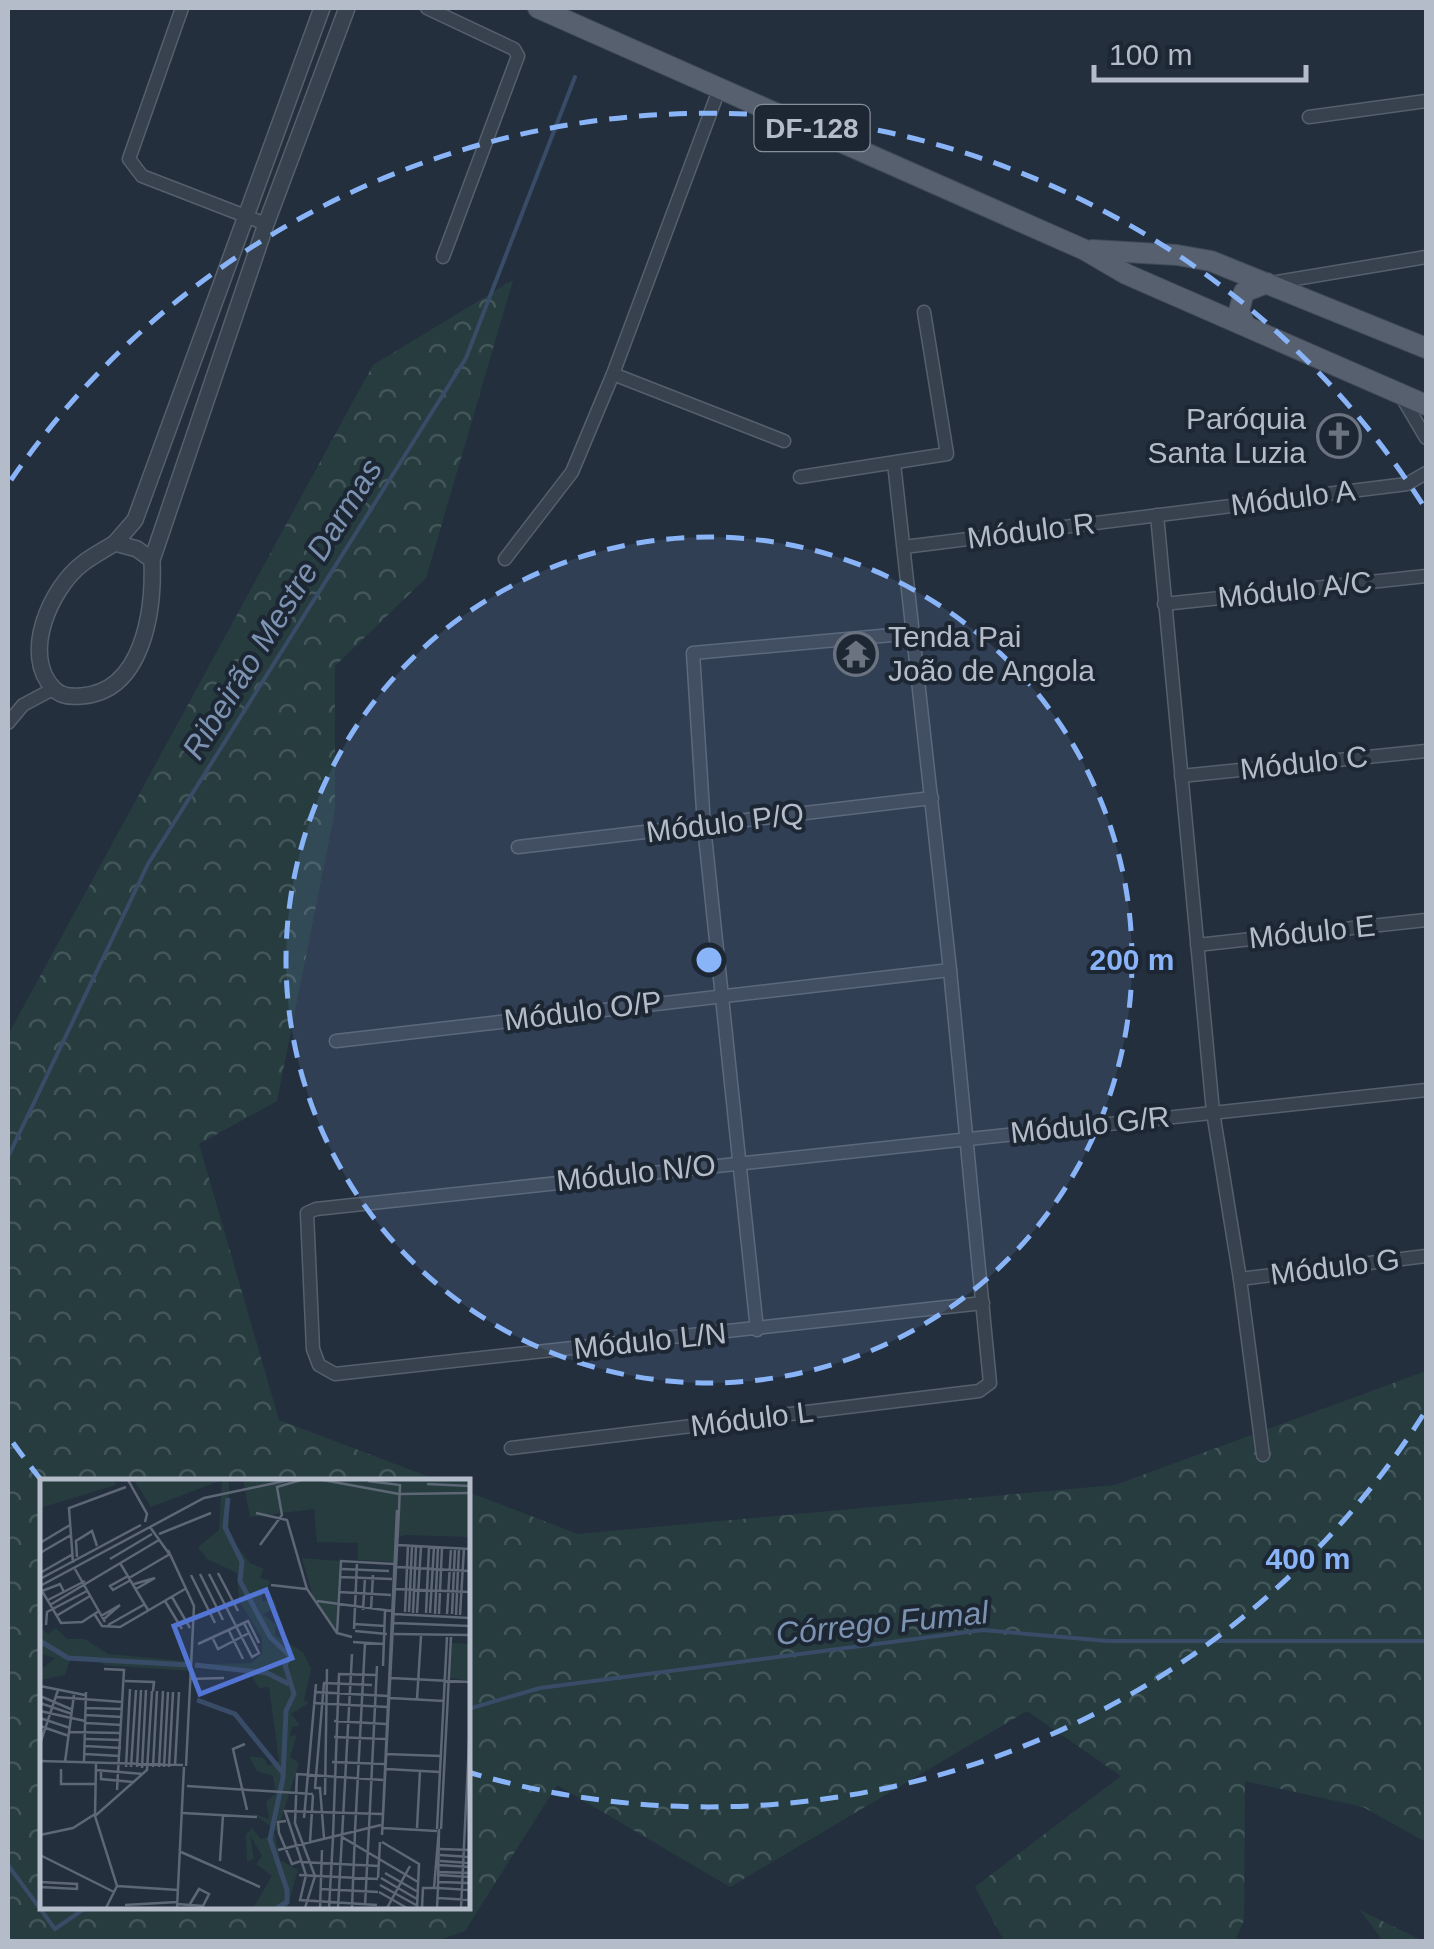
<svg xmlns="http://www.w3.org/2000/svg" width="1434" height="1949" viewBox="0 0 1434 1949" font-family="Arial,sans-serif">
	<defs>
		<pattern id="forest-crowns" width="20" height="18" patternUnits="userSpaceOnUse" patternTransform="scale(2.5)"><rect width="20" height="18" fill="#263c3f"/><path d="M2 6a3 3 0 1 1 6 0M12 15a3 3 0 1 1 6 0" fill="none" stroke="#435659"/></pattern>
	</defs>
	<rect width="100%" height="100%" fill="#242f3e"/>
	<g fill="url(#forest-crowns)">
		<path d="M513,280l-87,298 -91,88v145l-58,290 -78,43 80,276 161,61 -398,1v424h426v-414l110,42 537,-49 311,-114v471l-63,-35 -118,-26 -1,139 -9,21h-231l-29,-54 146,-111 -94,-65 -297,176 -173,-102 -92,146 -29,10 -428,1v-907l365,-670z"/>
		<path d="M1360,1910l63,31h-40z"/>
	</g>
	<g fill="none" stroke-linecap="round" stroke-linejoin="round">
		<g stroke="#394c67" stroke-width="4">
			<path d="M8,1157l140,-293 318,-506 109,-281"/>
			<path d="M468,1709l72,-21 443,-58 125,11h318"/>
			<path d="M8,1865l47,64 33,-23"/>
		</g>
		<g stroke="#565f6c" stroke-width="15">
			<g id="minor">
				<path d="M182,8l-53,151 13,17 124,48"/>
				<path d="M427,8l87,41 4,7 -75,201"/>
				<path d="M1309,117l117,-16"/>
				<path d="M1271,283l155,-26"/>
				<path d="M613,374l171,67"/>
				<path d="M1403,399l23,39"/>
				<path d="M800,477l147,-23 -23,-142"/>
				<path d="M1157,515l56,597 27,167 23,176"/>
				<path d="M904,547l503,-63 19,-11"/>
				<path d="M505,559l67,-87 41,-98 107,-287"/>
				<path d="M1164,604l262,-28"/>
				<path d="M8,723l15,-18 30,-16"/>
				<path d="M1181,776l245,-25"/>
				<path d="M518,847l414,-49"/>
				<path d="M1197,945l229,-25"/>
				<path d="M336,1041l614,-71"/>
				<path d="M1240,1279l186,-23"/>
				<path d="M983,1303l-648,71 -16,-9 -6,-16 -6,-136 9,-4 1110,-119"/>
				<path d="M757,1330l-53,-504 -11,-173 221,-20"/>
				<path d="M511,1448l468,-57 11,-8 -40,-413 -56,-507"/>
			</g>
		</g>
		<g stroke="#565f6c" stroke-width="18">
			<g id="tertiary">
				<path d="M115,543l20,-23 187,-512"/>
				<path d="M115,543l22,6 15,11c2,49 -8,132 -71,136 -9,1 -21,0 -28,-8 -32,-34 -2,-100 29,-124 10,-8 22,-14 33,-21z"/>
				<path d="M152,560l114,-336 81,-216"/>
			</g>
		</g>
		<g stroke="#414a57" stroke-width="22">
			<g id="primary">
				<path d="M538,8l547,242 41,24 300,131"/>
				<path d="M1092,250l85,5 34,6 215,87"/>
				<path d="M1245,325l-6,-14 5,-19 23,-9"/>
			</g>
		</g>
		<use href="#minor" stroke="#38414e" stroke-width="12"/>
		<use href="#tertiary" stroke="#38414e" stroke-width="15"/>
		<use href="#primary" stroke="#56606e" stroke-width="20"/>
	</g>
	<circle cx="709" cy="960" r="423" fill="#8ab4f8" fill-opacity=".12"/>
	<g fill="none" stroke="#8ab4f8" stroke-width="5" stroke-dasharray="18 12">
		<circle cx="709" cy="960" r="423"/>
		<path d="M1423 1415A847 847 0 0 1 468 1772M42 1481A847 847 0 0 1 11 1440M11 480A847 847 0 0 1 1423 505"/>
	</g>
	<defs>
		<g id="church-ring" transform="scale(2.25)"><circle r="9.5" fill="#1d2633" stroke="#6b7280" stroke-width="1.5"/><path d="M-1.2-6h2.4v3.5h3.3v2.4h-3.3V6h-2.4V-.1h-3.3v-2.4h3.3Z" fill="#6b7280"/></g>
		<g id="temple-ring" transform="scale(2.25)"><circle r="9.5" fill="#1d2633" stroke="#6b7280" stroke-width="1.5"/><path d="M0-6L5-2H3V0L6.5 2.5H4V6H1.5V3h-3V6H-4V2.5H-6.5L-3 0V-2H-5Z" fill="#6b7280"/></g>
	</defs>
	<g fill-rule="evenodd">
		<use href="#church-ring" x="1339" y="436"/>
		<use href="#temple-ring" x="856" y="654"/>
	</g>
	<g text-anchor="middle" stroke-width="8" stroke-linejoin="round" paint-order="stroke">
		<rect fill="#1d2633" stroke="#878f9c" stroke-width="2.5" x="754.5" y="105" width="115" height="46" rx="8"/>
		<g font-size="28" font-weight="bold" fill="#b4bcc9">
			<text x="812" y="138">DF-128</text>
		</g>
		<g font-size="30" fill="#b4bcc9" stroke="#1d2633" text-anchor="end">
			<text x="1306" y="429">Paróquia<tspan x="1306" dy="34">Santa Luzia</tspan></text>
			<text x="888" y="647" text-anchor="start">Tenda Pai<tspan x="888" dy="34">João de Angola</tspan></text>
		</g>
		<g font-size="30" fill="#b4bcc9" stroke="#1d2633">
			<text transform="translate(1293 498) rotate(-7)" y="10">Módulo A</text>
			<text transform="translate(1031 531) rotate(-7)" y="10">Módulo R</text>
			<text transform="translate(1295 590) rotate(-6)" y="10">Módulo A/C</text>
			<text transform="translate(1304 763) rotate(-6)" y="10">Módulo C</text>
			<text transform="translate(725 823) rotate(-7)" y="10">Módulo P/Q</text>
			<text transform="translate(1312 932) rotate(-6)" y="10">Módulo E</text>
			<text transform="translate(583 1011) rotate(-7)" y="10">Módulo O/P</text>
			<text transform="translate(1090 1125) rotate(-6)" y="10">Módulo G/R</text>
			<text transform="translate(636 1173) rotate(-6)" y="10">Módulo N/O</text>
			<text transform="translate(1335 1267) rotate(-7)" y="10">Módulo G</text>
			<text transform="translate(650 1341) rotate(-6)" y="10">Módulo L/N</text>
			<text transform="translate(752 1419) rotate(-7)" y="10">Módulo L</text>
		</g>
		<g font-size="32" font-style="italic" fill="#7c92b1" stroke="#1d2633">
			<text transform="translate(282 609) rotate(-58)" y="11">Ribeirão Mestre Darmas</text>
			<text transform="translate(882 1623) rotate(-6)" y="11">Córrego Fumal</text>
		</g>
	</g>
	<g transform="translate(40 1479)">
		<rect width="430" height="430" fill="#242f3e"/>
		<path d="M94,1h88l-71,27zM203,1h227v57l-66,-2 -10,5 -1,22 -35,-2v-17l-41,-1 -3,-33 -64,8z" fill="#263c3f"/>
		<path d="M0,1h73l3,5 -76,23zM182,1h7v56l21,27 14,6 -4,9 10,3 -4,13 -4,-8v15l12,-1 3,7 -14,7 13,11 -1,10 28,17 8,17 -7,31 5,3 -18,11 9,11 -8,2 -2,9 7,-1 -7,22 9,6 -22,68 -25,-18 17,6 -3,-17 10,-9 -3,-17 -16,-5 -8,-15 15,2 4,8 11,-5 -10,-74 -10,1 -8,-13 -47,-11 47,-1 11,-9v-16l-23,-37 -2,-28 -30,-14 -9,-12 21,-17zM262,79l38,3 -4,71 -23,-35zM0,148l8,7 8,-6 11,11h18l23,15 77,7 5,10 -87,-6v-8l-33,3 -5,15 -25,5v-10l15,-12 -15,-4zM212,349l9,11 14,-5 5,26 18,10 -11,38h-34l19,-32 -16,-12 6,-8 -12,-21 4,24 -7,3 -1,-28z" fill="#263c3f"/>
		<path d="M412,164l18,1v37l-20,-3z" fill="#263c3f"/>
		<path fill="none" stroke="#394c67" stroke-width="5" d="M188,19l-3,29 17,35 -2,19 30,56 20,19 -5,9 9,29 -8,17 -3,67 -13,61 17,51v12l-10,6M0,162l28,17 120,7M155,186l72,8 22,11M157,221l38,14 48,59"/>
		<path fill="none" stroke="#5e6776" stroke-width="2.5" d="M88,1l19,34 -2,8M283,1l76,14 71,-1M328,2l32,4 -1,25M387,5l43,2M357,31l-15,325 17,-325M216,34l31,7 20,69 30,44M110,48l20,28M119,55l52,-21M0,64l30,-18M220,66l22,-30 -5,-28 24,-7M358,66l72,4M128,71l26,56 -8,160M0,74l31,-18M37,78l-1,-16 16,-10 5,15M70,80l42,-25M33,84l-4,-55 57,-21M80,84l28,47M357,88l73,4M35,90l30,53M302,90l47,2M0,94l33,-19M178,94l20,38M160,95l23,46M169,95l43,83 7,-4 -15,-30M151,96l24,48M88,97l-18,10 3,4 18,-10M300,98l52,2M89,99l41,-24M0,100l101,-54M94,105l21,-6 -19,11M231,106l35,4M0,107l164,-88 85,-18M355,110l75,3M24,113l-4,-8 -18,7 19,32 21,-1 17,-11M299,113l52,3M132,118l18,31M8,121l37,-19M125,122l17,28M277,122l75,10M10,126l109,-65M331,130l2,-34M323,131l2,-32M365,133l3,-66M369,133l3,-66M373,134l3,-67M377,134l4,-67M386,134l3,-66M390,134l4,-66M354,135l76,4M395,135l3,-67M399,135l3,-67M407,135l4,-66M412,135l3,-66M55,136l7,11 18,1 65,-38M416,136l3,-67M420,136l4,-67M16,137l34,-20M61,137l19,-11 -16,14M354,144l76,3M314,145l31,2M6,146l1,-13 40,-21M68,146l37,-21M314,150l3,-67M189,152l14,28M315,152l32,3M354,155l75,1M312,158l-15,-4 4,-72 53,3M173,160l5,10 31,-16M313,163l31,2M158,165l50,-23 11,22M312,175l-10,183 76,45M343,187l2,-55M64,190l20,1 -7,120M351,199l79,4M150,200l34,-1M85,202l29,1 -1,9M0,207l45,9M274,213l74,4M0,217l33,14M16,218l67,5M350,219l54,3M377,220l4,-63M0,224l32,11M273,224l74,4M46,229l37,1M0,232l45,10M46,236l36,2M0,239l30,10M294,242l52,3M46,244l36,2M0,247l29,10M30,253l51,1M294,258l52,2M46,260l35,1M0,265l18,-54M205,265l-12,5 14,61M45,267l36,2M45,275l35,2M345,275l56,2M0,282l143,4M44,282l2,-69M25,283l9,-67M292,283l52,2M56,285l-1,52 22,70 -11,22M135,287l4,-74M86,288l4,-78M91,288l5,-77M97,288l4,-77M113,288l4,-76M119,288l4,-76M124,288l4,-75M129,288l4,-75M102,289l4,-78M21,290v15h35M346,290l54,3M56,291l47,4M61,291v9l32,3M147,307l126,8M274,309h6l4,50M275,309l9,-105 48,2M285,316l2,-126M143,334l74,4M55,337l52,-46 5,-79M264,339l12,-134M246,342l-8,1 1,11 13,31 9,-3M329,349l8,-162M343,349l54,3M377,349l3,-57M397,350l10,-192M401,350l10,-192M315,352l10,-188M0,356l33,-7 22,-14M293,357l6,-162 37,1M270,363l3,-47M342,363l37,22 -2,44M400,370l30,1M238,371l103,-25M141,373l79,35M0,376l74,37M400,376l30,2M180,382l3,-46M400,382l30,2M261,383l78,4M399,386l31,2M399,393l31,1M345,394l33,19M259,396l79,4M399,396l31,2M338,399l2,-36M341,399l36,21M0,403l37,2v5l-37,-2M398,403l32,1M340,406l36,20M77,407l61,4M281,410l57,3M339,413l28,16M398,419l32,2M137,425l26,2 6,-12 -10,-5 -9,15M85,426l52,-3M337,426l-77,-5 6,-25 -21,-64 97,3M325,427l4,-77M137,429l7,-141M265,429l10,-32 -20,-53 2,-49 86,6M280,429l2,-58M289,429l4,-70M298,429l4,-72M312,429l3,-76M347,429l23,-42M382,429l1,-20h15l1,-59 -5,59M397,429l1,-20 32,2M421,429l9,-186"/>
		<path fill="#5274d3" fill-opacity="0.15" stroke="#5274d3" stroke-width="5" d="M226,111l26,68 -92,36 -26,-68z"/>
		<rect width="430" height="430" fill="none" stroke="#b4bcc9" stroke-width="5"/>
	</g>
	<circle cx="709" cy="960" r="15" fill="#8ab4f8" stroke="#1d2633" stroke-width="5"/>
	<g font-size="30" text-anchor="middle" font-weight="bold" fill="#8ab4f8" stroke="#1d2633" stroke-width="8" stroke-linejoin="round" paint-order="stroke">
		<text x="1132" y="970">200 m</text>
		<text x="1308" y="1569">400 m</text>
	</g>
	<rect width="1434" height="1949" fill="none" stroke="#b4bcc9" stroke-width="20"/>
	<path d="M1094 65v15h212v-15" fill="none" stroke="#b4bcc9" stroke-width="5"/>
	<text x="1109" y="65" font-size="30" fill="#b4bcc9" stroke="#1d2633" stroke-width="8" paint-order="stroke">100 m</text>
</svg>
